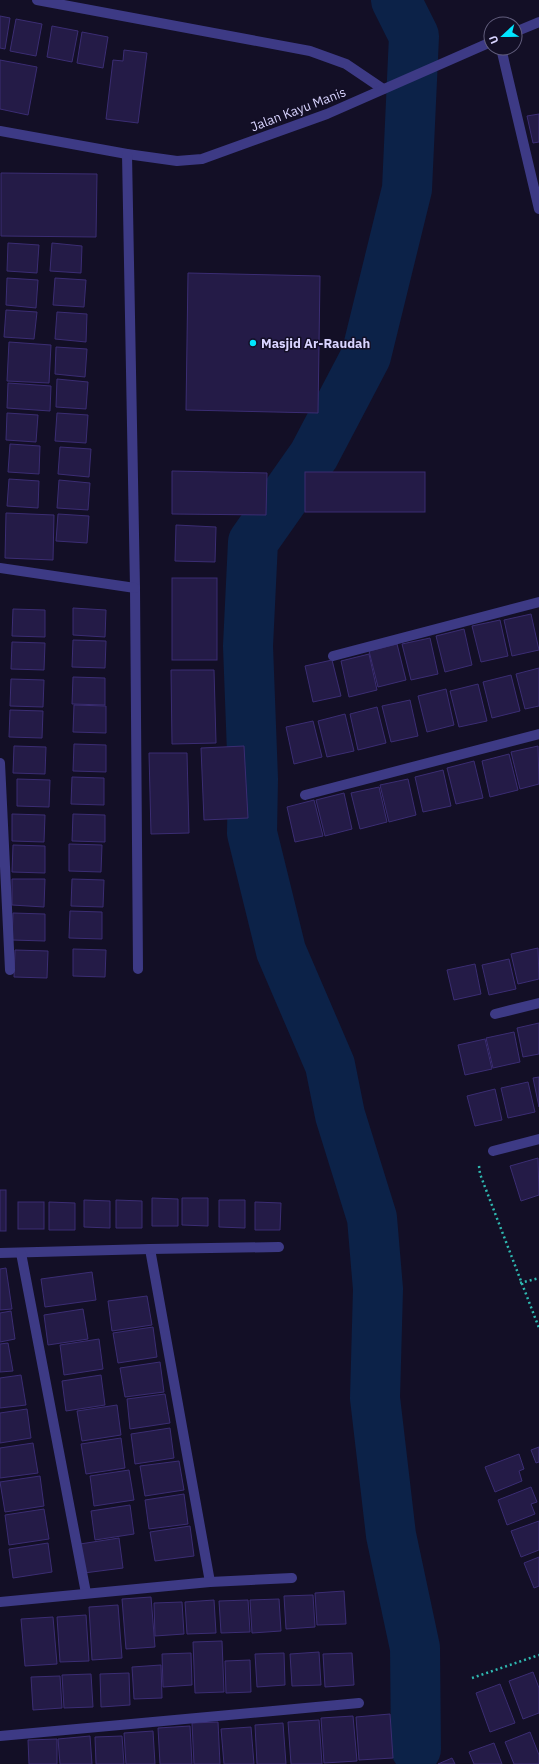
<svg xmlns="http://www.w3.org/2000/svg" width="539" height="1764" viewBox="0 0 539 1764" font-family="'IBM Plex Sans',sans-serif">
	<rect width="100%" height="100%" fill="#130f26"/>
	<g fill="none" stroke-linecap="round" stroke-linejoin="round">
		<path stroke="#0c2248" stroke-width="50" d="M396,0l18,36 -7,153 -41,167 -52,99 -61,87 -5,104 5,133 -1,54 29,118 49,114 10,50 32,103 6,71 -3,109 16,137 24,113 1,101"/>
	</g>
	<g fill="#241b47" stroke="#3b2d73">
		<path d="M0,16l10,2 -5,31 -5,-1z"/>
		<path d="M16,19l26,5 -6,32 -26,-5z"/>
		<path d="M52,26l26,5 -6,31 -25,-5z"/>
		<path d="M82,32l26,5 -5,31 -26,-5z"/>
		<path d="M124,50l23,3 -9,70 -32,-4 7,-59 10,1z"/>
		<path d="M0,60l37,7 -9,48 -28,-6z"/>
		<path d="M539,114v28l-6,1 -6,-27z"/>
		<path d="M1,173l96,1 -1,63 -95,-1z"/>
		<path d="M8,243l31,2 -2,28 -30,-2z"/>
		<path d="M52,243l30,3 -1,27 -31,-2z"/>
		<path d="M188,273l132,3 -2,137 -132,-3z"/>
		<path d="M7,278l31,2 -2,28 -30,-3z"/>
		<path d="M55,278l31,2 -2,27 -31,-2z"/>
		<path d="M6,310l31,2 -3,27 -30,-2z"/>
		<path d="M57,312l30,2 -1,28 -31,-3z"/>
		<path d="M9,342l42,3 -2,38 -42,-2z"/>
		<path d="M56,347l31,2 -2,28 -30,-3z"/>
		<path d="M57,379l31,3 -2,27 -30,-2z"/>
		<path d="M8,383l43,3 -1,25 -43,-3z"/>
		<path d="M7,413l31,2 -2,27 -30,-2z"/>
		<path d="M57,413l31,2 -2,28 -31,-2z"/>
		<path d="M10,444l30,2 -1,28 -31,-2z"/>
		<path d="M60,447l31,2 -2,28 -31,-3z"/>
		<path d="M172,471l95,2 -1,42 -94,-1z"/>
		<rect x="305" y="472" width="120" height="40"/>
		<path d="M9,479l30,2 -1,27 -31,-2z"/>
		<path d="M59,480l31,3 -2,27 -31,-2z"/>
		<path d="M6,513l48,2 -1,45 -48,-2z"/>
		<path d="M58,514l31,2 -2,27 -31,-2z"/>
		<path d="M176,525l40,2 -1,35 -40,-1z"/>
		<rect x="172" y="578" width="45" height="82"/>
		<path d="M73,608l33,2 -1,27 -32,-2z"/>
		<path d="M13,609l32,1v27l-33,-1z"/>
		<path d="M531,614l8,36 -27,6 -8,-36z"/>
		<path d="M500,620l8,36 -27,6 -9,-36z"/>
		<path d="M464,629l8,36 -27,7 -9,-36z"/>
		<path d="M430,638l8,36 -27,6 -9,-36z"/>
		<path d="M73,640l33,1 -1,27 -33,-1z"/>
		<path d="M12,642l33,1 -1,27 -33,-1z"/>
		<path d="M397,644l9,36 -28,7 -9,-36z"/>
		<path d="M369,654l8,36 -28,7 -8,-36z"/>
		<path d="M332,660l9,36 -28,6 -8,-36z"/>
		<path d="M539,668v38l-14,3 -9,-35z"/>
		<path d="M171,670h43l2,73 -44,1z"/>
		<path d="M511,675l9,36 -28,7 -9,-36z"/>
		<path d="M73,677l32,1v27l-33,-1z"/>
		<path d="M11,679l33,1 -1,27 -33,-1z"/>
		<path d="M478,684l9,37 -28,6 -9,-36z"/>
		<path d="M446,689l8,36 -27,7 -9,-36z"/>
		<path d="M410,700l8,36 -27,6 -9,-36z"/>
		<path d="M74,705l32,1v27l-33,-1z"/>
		<path d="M377,707l9,36 -28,7 -8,-36z"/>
		<path d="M10,710l33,1 -1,27 -33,-1z"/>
		<path d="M345,714l9,37 -27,6 -9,-36z"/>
		<path d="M313,721l9,36 -28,7 -8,-37z"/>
		<path d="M74,744l32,1v27l-33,-1z"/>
		<path d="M14,746l32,1 -1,27 -32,-1z"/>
		<path d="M244,746l4,72 -44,2 -3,-72z"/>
		<path d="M538,746l1,38 -19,5 -9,-37z"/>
		<path d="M149,753h38l2,80 -38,1z"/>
		<path d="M509,754l9,36 -28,7 -8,-36z"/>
		<path d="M474,761l9,37 -27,6 -9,-36z"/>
		<path d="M443,770l8,36 -28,6 -8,-35z"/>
		<path d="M72,777l32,1v27l-33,-1z"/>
		<path d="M17,779l33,1 -1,27 -32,-1z"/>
		<path d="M408,779l8,36 -27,7 -9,-37z"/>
		<path d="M379,787l8,35 -27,7 -9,-36z"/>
		<path d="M344,793l8,36 -27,7 -9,-36z"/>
		<path d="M314,800l9,36 -28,6 -8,-35z"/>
		<path d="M12,814l33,1 -1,27 -32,-1z"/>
		<path d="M73,814l32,1v27l-33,-1z"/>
		<path d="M69,844l33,1 -1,27 -32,-1z"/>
		<path d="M13,845l32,1v27l-33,-1z"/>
		<path d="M12,879h33l-1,28 -32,-2z"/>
		<path d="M72,879l32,1 -1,27 -32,-1z"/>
		<path d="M70,911l32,1v27l-33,-1z"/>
		<path d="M13,913l32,1v27l-33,-1z"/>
		<path d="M538,948l1,31 -21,5 -7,-30z"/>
		<path d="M73,949l33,1 -1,27 -32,-1z"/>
		<path d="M15,950l33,1 -1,27 -33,-1z"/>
		<path d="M509,959l7,30 -27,6 -7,-30z"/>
		<path d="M475,964l6,30 -27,6 -7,-30z"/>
		<path d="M539,1023v31l-16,3 -6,-29z"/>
		<path d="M514,1032l6,30 -27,6 -7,-30z"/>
		<path d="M485,1039l7,30 -27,6 -7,-30z"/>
		<path d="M539,1077v30l-6,-29z"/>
		<path d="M528,1082l7,30 -27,6 -7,-30z"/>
		<path d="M495,1089l7,31 -27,6 -8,-30z"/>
		<path d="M538,1158l1,37 -18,6 -11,-35z"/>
		<rect x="0" y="1190" width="6" height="41"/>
		<path d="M152,1198l26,1v27h-26z"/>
		<path d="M182,1198h26v28l-26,-1z"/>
		<path d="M84,1200l26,1v27l-26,-1z"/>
		<path d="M116,1200l26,1v27h-26z"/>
		<path d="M219,1200h26v28l-26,-1z"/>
		<rect x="18" y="1202" width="26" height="27"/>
		<path d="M49,1202l26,1v27h-26z"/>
		<path d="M255,1202l26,1 -1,27h-25z"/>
		<path d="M6,1268l6,41 -12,1v-41z"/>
		<path d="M92,1272l4,28 -51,7 -4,-28z"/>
		<path d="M147,1296l5,29 -40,6 -4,-30z"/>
		<path d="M83,1309l5,30 -40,6 -4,-30z"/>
		<path d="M11,1311l4,28 -15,3v-29z"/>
		<path d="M153,1327l4,30 -39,6 -5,-30z"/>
		<path d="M99,1339l4,30 -39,6 -4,-30z"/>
		<path d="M8,1343l5,28 -13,1v-28z"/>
		<path d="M160,1362l4,30 -39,5 -5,-29z"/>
		<path d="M21,1375l5,30 -26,3v-30z"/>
		<path d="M101,1375l4,30 -39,6 -4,-30z"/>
		<path d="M165,1394l5,29 -40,6 -3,-30z"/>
		<path d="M117,1405l4,30 -39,6 -5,-30z"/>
		<path d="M27,1409l4,29 -31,5v-30z"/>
		<path d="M170,1428l4,30 -39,6 -4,-30z"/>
		<path d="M121,1438l4,30 -39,6 -5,-30z"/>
		<path d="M33,1443l5,30 -38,5v-30z"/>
		<path d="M539,1447v15l-3,1 -5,-13z"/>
		<path d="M519,1454l5,15 -5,2 3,10 -27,11 -10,-25z"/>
		<path d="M179,1461l5,29 -39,6 -5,-30z"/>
		<path d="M129,1470l5,30 -40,6 -4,-30z"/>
		<path d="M40,1476l4,30 -39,6 -5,-30z"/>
		<path d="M531,1487l6,15 -6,2 4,10 -28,11 -9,-25z"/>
		<path d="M184,1494l4,30 -39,5 -4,-29z"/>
		<path d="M130,1505l4,29 -39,6 -4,-29z"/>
		<path d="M44,1509l5,30 -40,6 -4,-30z"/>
		<path d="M539,1521v29l-18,7 -10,-26z"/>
		<path d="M190,1526l4,30 -39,5 -5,-29z"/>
		<path d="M119,1538l4,30 -39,5 -4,-29z"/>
		<path d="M48,1543l4,29 -39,6 -4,-29z"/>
		<path d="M539,1557v29l-5,2 -10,-25z"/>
		<path d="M344,1591l2,33 -29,1 -2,-32z"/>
		<path d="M313,1595l2,32 -29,2 -2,-33z"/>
		<path d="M151,1597l4,50 -29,2 -4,-50z"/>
		<path d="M279,1599l2,32 -29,2 -2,-33z"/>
		<path d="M214,1600l2,33 -29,1 -2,-32z"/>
		<path d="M248,1600l2,32 -29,1 -2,-32z"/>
		<path d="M182,1602l2,32 -29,2 -1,-33z"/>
		<path d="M118,1605l4,53 -30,2 -3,-53z"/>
		<path d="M86,1615l3,46 -29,1 -3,-45z"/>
		<path d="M53,1617l4,47 -32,2 -4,-47z"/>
		<path d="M222,1641l2,51 -29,1 -2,-51z"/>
		<path d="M319,1652l2,33 -29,1 -2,-32z"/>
		<path d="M191,1653l1,32 -29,2 -1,-33z"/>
		<path d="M284,1653l1,32 -28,2 -2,-33z"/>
		<path d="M352,1653l2,32 -29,2 -2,-33z"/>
		<path d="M250,1660l1,32 -25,1 -1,-32z"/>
		<path d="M161,1665l1,33 -28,1 -2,-32z"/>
		<path d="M533,1672l6,16v25l-16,6 -14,-38z"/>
		<path d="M129,1673l1,32 -29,2 -1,-33z"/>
		<path d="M91,1674l2,33 -29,1 -2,-33z"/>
		<path d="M60,1676l2,32 -29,2 -2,-33z"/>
		<path d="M500,1684l15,39 -25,9 -14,-39z"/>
		<path d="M390,1714l3,44 -34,2 -3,-43z"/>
		<path d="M353,1716l4,45 -33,2 -3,-45z"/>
		<path d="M319,1720l3,44h-31l-3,-42z"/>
		<path d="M218,1722l2,42h-26l-2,-41z"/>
		<path d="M283,1723l3,41h-29l-2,-39z"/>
		<path d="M190,1726l2,38h-32l-2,-36z"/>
		<path d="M251,1727l3,37h-30l-3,-35z"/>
		<path d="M153,1731l2,33h-29l-2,-31z"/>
		<path d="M530,1732l9,23v9h-25l-9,-22z"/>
		<path d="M90,1736l2,28h-32l-2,-25z"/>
		<path d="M122,1736l2,28h-28l-1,-27z"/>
		<path d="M57,1739v25h-28l-1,-24z"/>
		<path d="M494,1743l8,21h-28l-5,-12z"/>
		<path d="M452,1758l3,6h-17z"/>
	</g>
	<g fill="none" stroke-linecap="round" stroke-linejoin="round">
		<g stroke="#2fb8b0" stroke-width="2.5" stroke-dasharray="2 3" stroke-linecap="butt">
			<path d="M479,1166l1,8 59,154"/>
			<path d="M520,1283l19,-5"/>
			<path d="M472,1678l67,-23"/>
		</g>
		<g stroke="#3d3a85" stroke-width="10">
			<path d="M37,0l273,51 36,13 37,25"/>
			<path d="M515,32l24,-10"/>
			<path d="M501,48l38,161"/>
			<path d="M0,131l127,23 50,7 25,-2 125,-45 164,-72"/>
			<path d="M127,154l8,434 3,381"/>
			<path d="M0,568l135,20"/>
			<path d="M333,656l206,-54"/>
			<path d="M0,763l10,207"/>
			<path d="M305,795l234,-61"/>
			<path d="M495,1014l44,-11"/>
			<path d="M493,1151l46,-12"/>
			<path d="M150,1249l60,333"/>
			<path d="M0,1253l150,-4 129,-2"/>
			<path d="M21,1253l65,340"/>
			<path d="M0,1602l210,-20 82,-4"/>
			<path d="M0,1736l359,-33"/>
		</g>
	</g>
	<circle fill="#00e5ff" stroke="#130f26" stroke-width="1.5" cx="253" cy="343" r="4"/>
	<g text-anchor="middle" stroke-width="3" stroke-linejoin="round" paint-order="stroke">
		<g font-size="13" fill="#d9d4ff" stroke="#130f26">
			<text transform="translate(298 109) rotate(-21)" y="5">Jalan Kayu Manis</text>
		</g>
		<g font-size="13" font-weight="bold" fill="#d9d4ff" stroke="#130f26" text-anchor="start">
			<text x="261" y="348">Masjid Ar-Raudah</text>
		</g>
	</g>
	<g transform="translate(503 36) rotate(248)"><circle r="19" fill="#130f26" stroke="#625e7d"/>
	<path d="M0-3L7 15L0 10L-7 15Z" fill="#00e5ff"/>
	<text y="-6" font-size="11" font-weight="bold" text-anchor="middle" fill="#d9d4ff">U</text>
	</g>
</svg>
